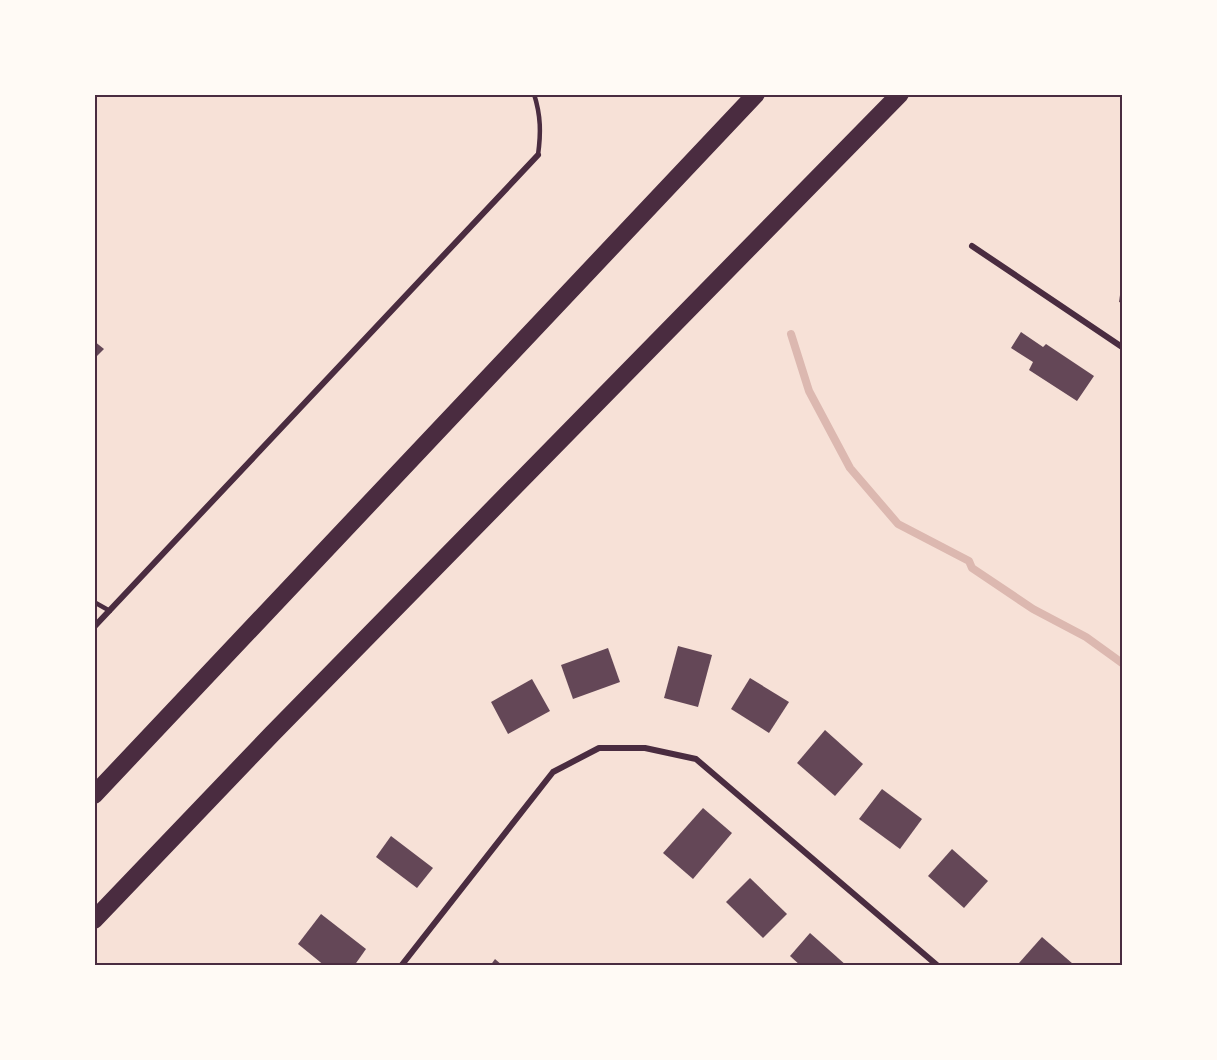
<svg xmlns="http://www.w3.org/2000/svg" width="1217" height="1060" viewBox="0 0 1217 1060" font-family="'IBM Plex Serif',serif">
	<rect width="100%" height="100%" fill="#f7e1d7"/>
	<g fill="none" stroke-linecap="round" stroke-linejoin="round">
		<path stroke="#dcb8b0" stroke-width="8" d="M791,334l18,57 41,77 48,56 71,37 3,7 61,41 53,28 36,26"/>
	</g>
	<g fill="#644757">
		<path d="M1121,288h1v15l-3,-1z"/>
		<path d="M1021,332l22,15 3,-3 48,32 -17,25 -48,-31 4,-8 -22,-14z"/>
		<path d="M94,341l10,8 -10,10z"/>
		<path d="M678,646l34,9 -14,52 -34,-9z"/>
		<path d="M608,648l12,34 -47,17 -12,-34z"/>
		<path d="M750,678l39,24 -20,31 -38,-24z"/>
		<path d="M532,679l18,32 -42,23 -17,-32z"/>
		<path d="M825,730l38,34 -28,32 -38,-33z"/>
		<path d="M882,789l40,30 -22,30 -41,-30z"/>
		<path d="M703,808l29,25 -39,46 -30,-26z"/>
		<path d="M391,836l42,32 -16,20 -41,-31z"/>
		<path d="M952,849l36,32 -24,27 -36,-32z"/>
		<path d="M750,878l37,36 -24,24 -37,-36z"/>
		<path d="M321,914l45,35 -12,17h-29l-27,-22z"/>
		<path d="M810,933l37,33h-46l-11,-10z"/>
		<path d="M1042,937l31,27 -1,2h-50l-3,-3z"/>
		<path d="M495,959l8,7h-13z"/>
	</g>
	<g fill="none" stroke-linecap="round" stroke-linejoin="round">
		<g stroke="#4a2c40" stroke-width="4.5">
			<path d="M534,94c7,22 7,39 4,61"/>
			<path d="M94,602l16,9"/>
		</g>
		<g stroke="#4a2c40" stroke-width="6">
			<path d="M972,246l150,101"/>
			<path d="M94,627l444,-472"/>
			<path d="M401,966l152,-194 46,-24h46l51,11 242,207"/>
		</g>
		<g stroke="#4a2c40" stroke-width="18">
			<path d="M94,795l662,-701"/>
			<path d="M94,920l178,-186 628,-640"/>
		</g>
	</g>
	<rect width="1217" height="1060" fill="none" stroke="#fffaf5" stroke-width="192"/>
	<rect x="96" y="96" width="1025" height="868" fill="none" stroke="#4a2c40" stroke-width="2"/>
</svg>
